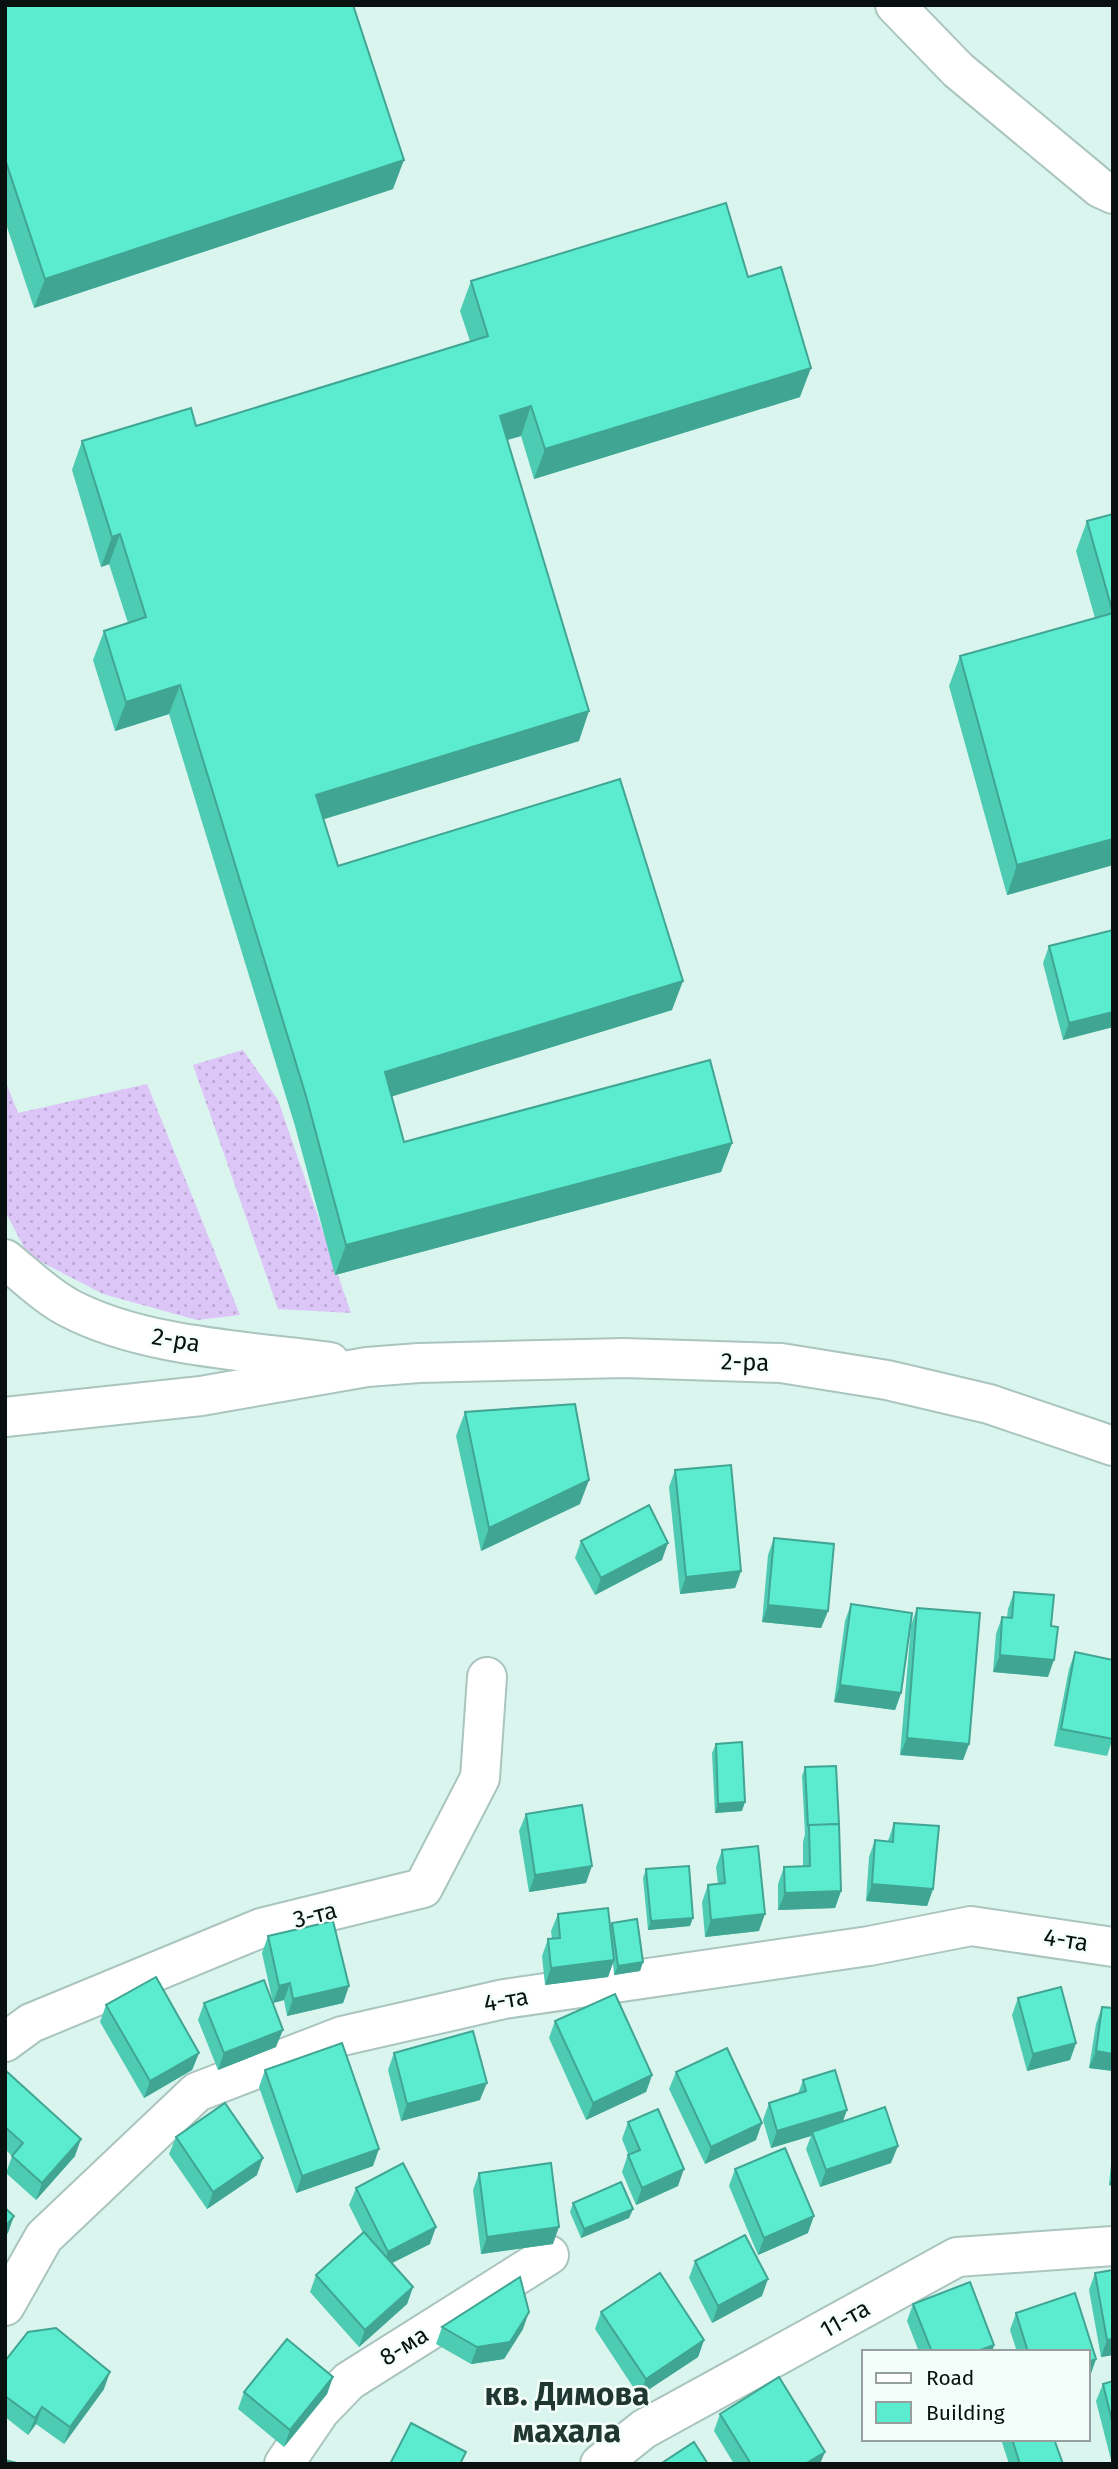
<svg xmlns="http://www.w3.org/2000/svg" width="1118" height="2469" viewBox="0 0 1118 2469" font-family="'Fira Sans',sans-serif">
	<defs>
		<pattern id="grass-dots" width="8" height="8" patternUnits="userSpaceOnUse" patternTransform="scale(1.75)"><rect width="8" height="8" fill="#dcc5f7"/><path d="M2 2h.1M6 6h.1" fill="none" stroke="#bba8d3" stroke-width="1.8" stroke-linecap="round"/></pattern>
	</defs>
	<rect width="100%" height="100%" fill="#d9f5ee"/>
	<g fill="url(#grass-dots)">
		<path d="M243,1050l35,50 73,213 -73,-4 -85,-244z"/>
		<path d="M5,1080l13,33 129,-29 93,231 -43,5 -94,-26 -75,-39 -23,-44z"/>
	</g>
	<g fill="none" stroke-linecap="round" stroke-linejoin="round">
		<g stroke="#aac5be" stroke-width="42">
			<g id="street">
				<path d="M895,5l63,65 142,118 13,6"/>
				<path d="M5,2042l26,-19 230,-95 162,-40 57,-110 7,-101"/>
				<path d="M5,2306l39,-69 153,-145 145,-56 162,-37 365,-53 102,-20 142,21"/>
				<path d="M284,2464l36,-53 29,-30 200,-126"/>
				<path d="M600,2464l44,-35 313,-172 156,-11"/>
			</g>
		</g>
		<g stroke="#aac5be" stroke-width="42">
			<g id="secondary">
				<path d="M5,1259c20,16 41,37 64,49 74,39 179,43 261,54"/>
				<path d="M5,1417l196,-21 166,-29 52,-4 205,-5 157,5 106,17 102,24 124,42"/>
			</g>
		</g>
		<use href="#street" stroke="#fff" stroke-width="38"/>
		<use href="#secondary" stroke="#fff" stroke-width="38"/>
	</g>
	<g fill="#4ecbb3">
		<path d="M5,5l388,184 -359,119 -29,-87z"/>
		<path d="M748,277l52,120 -266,82 -13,-43 -14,4 72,301 -256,78 15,47 334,144 -280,86 12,46 328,1 -11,29 -386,103 -40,-149 -126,-412 -54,17 -22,-71 11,-29 24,-8 -19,-59 -8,3 -29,-97 10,-29 114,-15 274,-85 -10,-30 11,-30z"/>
		<path d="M1113,514v351l-106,30 -58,-209 11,-30 135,-38 -19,-67 11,-30z"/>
		<path d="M1113,930v97l-50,13 -20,-77 6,-17z"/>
		<path d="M465,1412l115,92 -99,47 -25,-115z"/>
		<path d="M675,1470l66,101 -6,17 -55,6 -11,-107z"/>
		<path d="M774,1538l54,73 -7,17 -59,-6 6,-67z"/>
		<path d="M581,1541l81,19 -67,35 -20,-37z"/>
		<path d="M1014,1592l37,34 -3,51 -55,-5 3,-38 6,-17h5l1,-8z"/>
		<path d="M851,1604l50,89 -6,17 -61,-8 11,-81z"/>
		<path d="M917,1608l52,136 -6,16 -63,-5 11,-130z"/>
		<path d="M1075,1652l38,86 -6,18 -53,-10 15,-77z"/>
		<path d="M716,1744l26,67 -27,2 -3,-60z"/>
		<path d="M805,1767l36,124 -6,17 -57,2v-26l6,-17 19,-1v-24l2,-8 -3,-58z"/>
		<path d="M526,1814l60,69 -57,9 -10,-61z"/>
		<path d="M894,1823l39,66 -6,17 -61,-5 3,-44 6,-17 13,1z"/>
		<path d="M722,1850l37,81 -54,6 -3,-35 6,-17 10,-1 -2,-17z"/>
		<path d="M646,1869l44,57 -42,4 -5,-52z"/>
		<path d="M558,1914l52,14 2,-5 31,39 -3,9 -26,4 -1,-12 -5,14 -63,8 -3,-29 6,-17h4l-1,-8z"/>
		<path d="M268,1936l81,50 -6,17 -56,13 -3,-16 -11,3 -11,-50z"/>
		<path d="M1018,1998l58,45 -6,17 -43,11 -15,-56z"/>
		<path d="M204,2003l72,44 -58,23 -20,-50z"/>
		<path d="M106,2005l93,48 -7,17 -48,28 -44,-76z"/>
		<path d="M1102,2007l11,1v63l-24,-3 7,-44z"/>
		<path d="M555,2021l97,54 -6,17 -60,28 -37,-82z"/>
		<path d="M394,2053l86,47 -79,21 -13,-51z"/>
		<path d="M5,2070l70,86 -39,44 -30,-27 6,-17 -7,-7z"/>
		<path d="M265,2070l108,96 -77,27 -37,-106z"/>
		<path d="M676,2072l80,68 -51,24 -36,-75z"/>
		<path d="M803,2080l40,41 48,42 -71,24 -14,-38 5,-13 -40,12 -8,-28 6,-17 29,-9z"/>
		<path d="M628,2122l50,64 -42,19 -14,-33 6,-18 -6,-15z"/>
		<path d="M176,2137l81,38 -50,34 -38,-55z"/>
		<path d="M1113,2145v41l-4,-1z"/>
		<path d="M735,2169l73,64 -50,22 -29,-69z"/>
		<path d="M479,2173l74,71 -72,10 -8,-64z"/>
		<path d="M356,2188l74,56 -38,19 21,24 -6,17 -48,43 -49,-55 6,-17 47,-42 -14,-28z"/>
		<path d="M573,2203l60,6 -4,9 -48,20 -11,-26z"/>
		<path d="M695,2261l67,35 -50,27 -23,-45z"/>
		<path d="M1095,2273l18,82 -12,2 -12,-67z"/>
		<path d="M1075,2293l21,66 -6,17h-2v-24h-71l-7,-22 6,-17z"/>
		<path d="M913,2304l81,41 -2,7h-73l-12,-31z"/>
		<path d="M601,2312l103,28 -6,17 -59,39 -44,-67z"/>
		<path d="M442,2327l81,2 -19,30 -33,5 -35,-20z"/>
		<path d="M5,2361l99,28 -40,55 -28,-20 -8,11 -23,-18z"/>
		<path d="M333,2377l-6,17 -43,53 -46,-38 6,-17z"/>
		<path d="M1113,2381v83h-1l-16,-63 7,-17z"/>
		<path d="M720,2414l100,50h-86l-20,-33z"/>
		<path d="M1001,2439h53l9,25h-54z"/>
	</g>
	<g fill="#40a592">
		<path d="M404,160l-11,29 -359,119 11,-29z"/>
		<path d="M811,368l-11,29 -266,82 11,-30z"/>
		<path d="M531,406l-10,30 -32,9 11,-29z"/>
		<path d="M120,534l-11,30 -8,3 11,-30z"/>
		<path d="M180,685l-11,29 -54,17 11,-29z"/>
		<path d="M589,711l-10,30 -274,84 11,-30z"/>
		<path d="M1113,839v26l-106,30 10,-30z"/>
		<path d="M683,981l-11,29 -298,92 11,-30z"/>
		<path d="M1113,1012v15l-50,13 6,-17z"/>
		<path d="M732,1143l-11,29 -386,103 11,-30z"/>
		<path d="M589,1480l-9,24 -99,47 8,-23z"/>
		<path d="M668,1543l-6,17 -67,35 6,-17z"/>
		<path d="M741,1571l-6,17 -55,6 6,-17z"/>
		<path d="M768,1605l60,6 -7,17 -59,-6z"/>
		<path d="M1000,1655l54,5 -6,17 -55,-5z"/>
		<path d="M840,1685l61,8 -6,17 -61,-8z"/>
		<path d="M907,1738l62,6 -6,16 -63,-5z"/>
		<path d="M745,1802l-3,9 -27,2 3,-9z"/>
		<path d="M592,1866l-6,17 -57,9 6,-17z"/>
		<path d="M872,1884l61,5 -6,17 -61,-5z"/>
		<path d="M841,1891l-6,17 -57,2 7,-17z"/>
		<path d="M765,1914l-6,17 -54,6 6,-17z"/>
		<path d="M693,1918l-3,8 -42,4 3,-9z"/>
		<path d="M614,1960l-6,17 -63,8 6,-17z"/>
		<path d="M643,1962l-3,9 -26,4 4,-9z"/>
		<path d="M290,1983l-6,17 -11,3 6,-17z"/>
		<path d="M349,1986l-6,17 -56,13 6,-17z"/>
		<path d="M283,2030l-7,17 -58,23 6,-17z"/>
		<path d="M1076,2043l-6,17 -43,11 6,-17z"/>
		<path d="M1096,2051l17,3v17l-24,-3z"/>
		<path d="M199,2053l-7,17 -48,28 6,-17z"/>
		<path d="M652,2075l-6,17 -60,28 7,-17z"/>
		<path d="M487,2083l-7,17 -79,21 6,-17z"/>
		<path d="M847,2110l-6,17 -29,5 -1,4 -40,12 6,-17z"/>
		<path d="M762,2123l-6,17 -51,24 6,-17z"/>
		<path d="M81,2139l-6,17 -39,44 6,-17z"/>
		<path d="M898,2146l-7,17 -71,24 6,-17z"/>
		<path d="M379,2149l-6,17 -77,27 6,-17z"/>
		<path d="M263,2158l-6,17 -50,34 6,-17z"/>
		<path d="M684,2169l-6,17 -42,19 6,-17z"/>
		<path d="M1113,2176v10l-4,-1z"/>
		<path d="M633,2209l-4,9 -48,20 3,-9z"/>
		<path d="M14,2216l-6,17 -3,3v-9z"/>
		<path d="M814,2216l-6,17 -50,22 6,-17z"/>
		<path d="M436,2227l-6,17 -48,24 6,-16z"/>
		<path d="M559,2227l-6,17 -72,10 6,-17z"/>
		<path d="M768,2279l-6,17 -50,27 6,-17z"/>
		<path d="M413,2287l-6,17 -48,43 6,-17z"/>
		<path d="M529,2312l-6,17 -19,30 -33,5 6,-17z"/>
		<path d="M1113,2339v16l-12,2 6,-17z"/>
		<path d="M704,2340l-6,17 -59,39 7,-17z"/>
		<path d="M994,2345l-2,7h-17z"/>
		<path d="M1096,2359l-6,17h-2v-14z"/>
		<path d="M110,2372l-6,17 -40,55 6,-17z"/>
		<path d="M333,2377l-6,17 -43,53 6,-17z"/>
		<path d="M42,2407l-6,17 -8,11 7,-17z"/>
		<path d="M825,2452l-5,12h-15z"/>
	</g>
	<g fill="#5becd0" stroke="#40a592" stroke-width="2">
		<path d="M5,5h348l51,155 -359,119 -40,-120z"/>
		<path d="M726,203l22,74 33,-10 30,101 -266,81 -14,-43 -31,10 89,295 -273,84 22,71 282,-87 63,202 -298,91 19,70 306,-82 22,83 -386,102 -40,-149 -126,-411 -54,17 -22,-71 42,-14 -26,-83 -8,3 -30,-96 109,-33 5,18 292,-90 -17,-55z"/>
		<path d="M1113,514v325l-96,26 -57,-209 153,-43 -26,-92z"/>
		<path d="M1113,930v82l-44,11 -20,-77z"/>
		<path d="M575,1404l14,76 -100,48 -24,-116z"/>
		<path d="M731,1465l10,106 -55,6 -11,-107z"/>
		<path d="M649,1505l19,38 -67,35 -20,-37z"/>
		<path d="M774,1538l60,6 -6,67 -60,-6z"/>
		<path d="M1014,1592l40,3 -3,31 7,1 -4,33 -54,-5 2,-38 10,1z"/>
		<path d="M851,1604l61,9 -11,80 -61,-8z"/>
		<path d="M917,1608l63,5 -11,131 -62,-6z"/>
		<path d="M1075,1652l38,8v79l-52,-10z"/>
		<path d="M742,1742l3,60 -27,2 -2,-60z"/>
		<path d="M836,1766l3,58 -31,2 -3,-59z"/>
		<path d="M582,1805l10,61 -57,9 -9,-61z"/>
		<path d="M894,1823l45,3 -6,63 -61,-5 3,-44 18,2z"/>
		<path d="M839,1824l2,67 -56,2 -1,-26 26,-1 -1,-41z"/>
		<path d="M758,1846l7,68 -54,6 -3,-35 17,-2 -3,-33z"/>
		<path d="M689,1866l4,52 -42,3 -5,-52z"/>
		<path d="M608,1908l6,52 -63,8 -3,-29 12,-1 -2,-24z"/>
		<path d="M637,1919l6,43 -25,4 -6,-43z"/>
		<path d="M333,1921l16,65 -56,13 -3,-16 -11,3 -11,-50z"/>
		<path d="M156,1977l43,76 -49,28 -44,-76z"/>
		<path d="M264,1980l19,50 -59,23 -20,-50z"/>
		<path d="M1061,1987l15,56 -43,11 -15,-56z"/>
		<path d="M615,1994l37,81 -59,28 -38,-82z"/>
		<path d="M1102,2007l11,1v46l-17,-3z"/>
		<path d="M473,2031l14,52 -80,21 -13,-51z"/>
		<path d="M342,2043l37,106 -77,27 -37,-106z"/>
		<path d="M727,2048l35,75 -51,24 -35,-75z"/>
		<path d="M5,2070l76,69 -39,44 -30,-27 11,-13 -18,-16z"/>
		<path d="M835,2070l12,40 -70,21 -8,-28 37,-12 -3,-11z"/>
		<path d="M225,2103l38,55 -50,34 -37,-55z"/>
		<path d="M885,2107l13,39 -72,24 -14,-38z"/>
		<path d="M658,2109l26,60 -42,19 -14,-33 12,-5 -12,-28z"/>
		<path d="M785,2148l29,68 -50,22 -29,-69z"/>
		<path d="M403,2163l33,64 -48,25 -32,-64z"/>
		<path d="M551,2163l8,64 -72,10 -8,-64z"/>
		<path d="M621,2182l12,27 -49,20 -11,-26z"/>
		<path d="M5,2208l9,8 -9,11z"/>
		<path d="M364,2232l49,55 -48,43 -49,-55z"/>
		<path d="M745,2235l23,44 -50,27 -23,-45z"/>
		<path d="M1113,2270v69l-6,1 -12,-67z"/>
		<path d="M660,2273l44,67 -58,39 -45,-67z"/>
		<path d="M520,2277l9,35 -19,30 -33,5 -35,-20z"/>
		<path d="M970,2282l24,63 -19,7h-43l-19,-48z"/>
		<path d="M1075,2293l21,66 -8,3v-10h-60l-12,-39z"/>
		<path d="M56,2328l54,44 -40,55 -28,-20 -7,11 -30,-22v-35l23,-29z"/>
		<path d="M287,2339l46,38 -43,53 -46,-38z"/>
		<path d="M779,2377l46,75 -20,12h-54l-31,-50z"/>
		<path d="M1113,2381v44l-10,-41z"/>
		<path d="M411,2423l55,29 -6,12h-70z"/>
		<path d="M1012,2439h42l9,25h-43z"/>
		<path d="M694,2442l14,22h-45l-1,-1z"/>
		<path d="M5,2460l16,4h-16z"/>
	</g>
	<g text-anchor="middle" stroke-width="5" stroke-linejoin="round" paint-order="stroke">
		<g font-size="24" fill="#08110f" stroke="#f3fefb">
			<text transform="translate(176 1340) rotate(10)" y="8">2-ра</text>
			<text transform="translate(745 1362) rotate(2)" y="8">2-ра</text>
			<text transform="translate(315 1915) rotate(-14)" y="8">3-та</text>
			<text transform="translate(1066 1940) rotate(9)" y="8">4-та</text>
			<text transform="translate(506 2000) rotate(-10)" y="8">4-та</text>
			<text transform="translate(845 2319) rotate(-29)" y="8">11-та</text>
			<text transform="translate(404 2346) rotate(-32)" y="8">8-ма</text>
		</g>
		<g font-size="32" font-weight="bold" fill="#213832" stroke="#f3fefb">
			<text x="567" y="2405">кв. Димова<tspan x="567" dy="37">махала</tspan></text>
		</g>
	</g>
	<rect width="1118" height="2469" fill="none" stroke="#08110f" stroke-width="14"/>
	<rect x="862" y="2350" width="228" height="91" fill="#f3fefb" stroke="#959f9d" stroke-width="2"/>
	<rect x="876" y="2373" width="35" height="10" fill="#ffffff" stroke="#959f9d" stroke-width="2"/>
	<text x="926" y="2385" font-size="21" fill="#08110f">Road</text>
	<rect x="876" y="2402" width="35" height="21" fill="#5becd0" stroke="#959f9d" stroke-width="2"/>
	<text x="926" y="2420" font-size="21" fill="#08110f">Building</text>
</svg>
